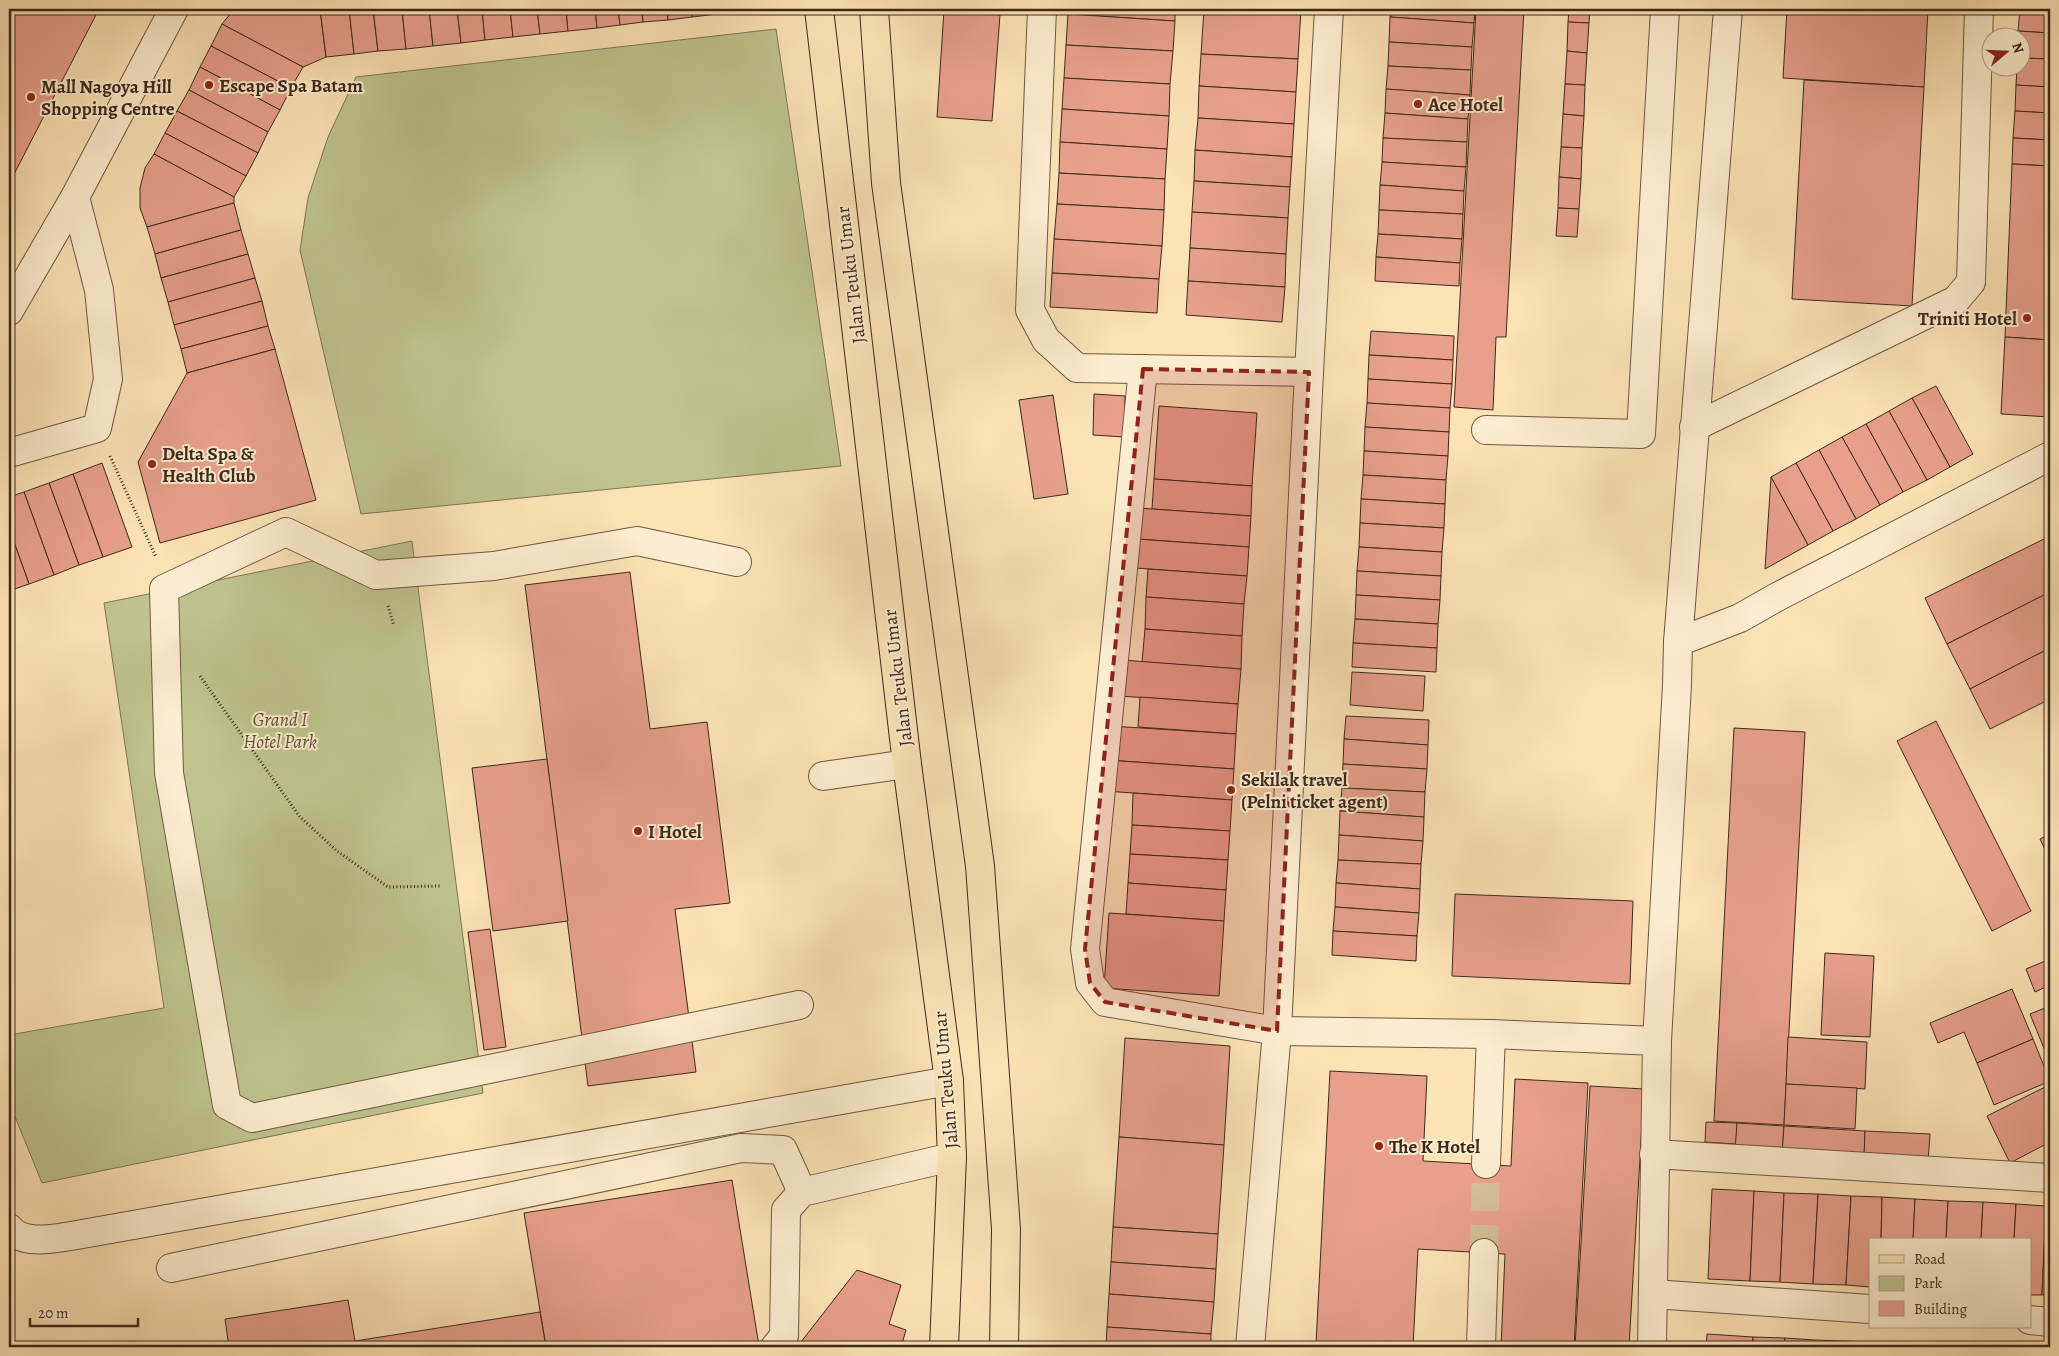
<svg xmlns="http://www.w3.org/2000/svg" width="2059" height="1356" viewBox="0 0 2059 1356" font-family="Alegreya,serif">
	<rect width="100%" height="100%" fill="#fce3b6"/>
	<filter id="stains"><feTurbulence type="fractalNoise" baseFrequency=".004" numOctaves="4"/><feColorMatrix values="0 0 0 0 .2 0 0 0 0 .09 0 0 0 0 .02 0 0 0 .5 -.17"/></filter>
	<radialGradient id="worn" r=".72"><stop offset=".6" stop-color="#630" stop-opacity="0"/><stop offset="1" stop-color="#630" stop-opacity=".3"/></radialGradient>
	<g fill="#bfc48e" stroke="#7e7654">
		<path d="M776,29l65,437 -480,48 -61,-264 8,-52 20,-61 28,-60z"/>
		<path d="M412,541l71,552 -441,90 -33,-81v-67l155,-27 -60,-405z"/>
	</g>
	<g fill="#e8a08c" stroke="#3d291b">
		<path d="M9,9h90l-90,175z"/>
		<path d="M234,9h86l6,48 -23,10 -81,-43z"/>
		<path d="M320,9h29l5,45 -28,3z"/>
		<path d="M349,9h24l5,42 -24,3z"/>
		<path d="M373,9h29l4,40 -28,2z"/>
		<path d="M402,9h27l4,37 -27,3z"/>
		<path d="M429,9h28l4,34 -28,3z"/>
		<path d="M457,9h25l3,31 -24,3z"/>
		<path d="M482,9h28l3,28 -28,3z"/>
		<path d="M510,9h27l3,25 -27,3z"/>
		<path d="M537,9h29l2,22 -28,3z"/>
		<path d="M566,9h29l2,19 -29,3z"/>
		<path d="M595,9h23l2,16 -23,3z"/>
		<path d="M618,9h24l1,13 -23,3z"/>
		<path d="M642,9h25l1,11 -25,2z"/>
		<path d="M667,9h24l1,8 -24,3z"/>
		<path d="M691,9h25l1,5 -25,3z"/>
		<path d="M944,9h56v6l-56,-5z"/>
		<path d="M1068,9h107v12l-107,-7z"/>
		<path d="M1204,9h97l-3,50 -97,-5z"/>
		<path d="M1391,9h84l-1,14 -84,-6z"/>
		<path d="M1476,9h48l-18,328h-10l-3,73 -39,-3z"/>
		<path d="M1569,9h21l-1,14 -21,-1z"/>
		<path d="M1787,9h141l-4,78 -141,-9z"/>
		<path d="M2020,9h30v24l-32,-2z"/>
		<path d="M944,10l56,5 -8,106 -55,-4z"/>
		<path d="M1068,14l107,7 -2,30 -107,-6z"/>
		<path d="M1390,17l84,6 -2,24 -83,-5z"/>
		<path d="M1568,22l21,1 -2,30 -20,-2z"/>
		<path d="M222,24l81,43 -12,21 -80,-42z"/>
		<path d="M2018,31l32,2v26l-28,-1v-20h-4z"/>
		<path d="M1389,42l83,5 -1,23 -83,-4z"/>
		<path d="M1066,45l107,6 -3,33 -106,-6z"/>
		<path d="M211,46l80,42 -11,22 -80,-43z"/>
		<path d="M1567,51l20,2 -2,32 -20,-1z"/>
		<path d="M1201,54l97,5 -2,33 -97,-6z"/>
		<path d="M2022,58l28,1v28l-34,-2 1,-17h5z"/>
		<path d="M1388,66l83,4 -1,25 -84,-6z"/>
		<path d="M200,67l80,43 -12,22 -79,-42z"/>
		<path d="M1064,78l106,6 -1,32 -107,-7z"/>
		<path d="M1804,80l120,7 -12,219 -120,-7z"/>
		<path d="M1565,84l20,1 -1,31 -21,-2z"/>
		<path d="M2016,85l34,2v26l-35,-2z"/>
		<path d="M1199,86l97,6 -2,32 -96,-6z"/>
		<path d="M1386,89l84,6 -2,24 -83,-6z"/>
		<path d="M189,90l79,42 -10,21 -81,-42z"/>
		<path d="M1062,109l107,7 -2,33 -107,-7z"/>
		<path d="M177,111l81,42 -12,23 -81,-43z"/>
		<path d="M2015,111l35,2v27l-37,-2z"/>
		<path d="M1385,113l83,6 -1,23 -84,-4z"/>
		<path d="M1563,114l21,2 -2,32 -21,-1z"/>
		<path d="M1198,118l96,6 -2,33 -97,-7z"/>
		<path d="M165,133l81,43 -12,21 -80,-43z"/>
		<path d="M1383,138l84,4 -1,25 -84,-5z"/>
		<path d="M2013,138l37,2v26l-38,-2z"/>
		<path d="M1060,142l107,7 -2,30 -106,-6z"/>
		<path d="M1561,147l21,1 -1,31 -22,-2z"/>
		<path d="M1195,150l97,7 -2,30 -96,-6z"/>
		<path d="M154,154l80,43v6l-87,24 -7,-19v-20l5,-20z"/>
		<path d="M1382,162l84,5 -2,24 -84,-6z"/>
		<path d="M2012,164l38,2v174l-45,-3z"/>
		<path d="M1059,173l106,6 -1,31 -107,-6z"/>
		<path d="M1559,177l22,2 -2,30 -21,-1z"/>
		<path d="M1194,181l96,6 -2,31 -96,-6z"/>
		<path d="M1380,185l84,6 -1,23 -84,-4z"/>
		<path d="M234,203l7,27 -86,24 -8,-27z"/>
		<path d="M1057,204l107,6 -2,36 -108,-7z"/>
		<path d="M1558,208l21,1 -2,28 -21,-1z"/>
		<path d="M1379,210l84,4 -1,25 -84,-5z"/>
		<path d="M1192,212l96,6 -2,36 -96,-6z"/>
		<path d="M241,230l7,24 -87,24 -6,-24z"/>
		<path d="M1378,234l84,5 -2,24 -84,-6z"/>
		<path d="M1054,239l108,7 -3,33 -107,-6z"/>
		<path d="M1190,248l96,6 -1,33 -97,-6z"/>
		<path d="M248,254l7,24 -87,24 -7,-24z"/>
		<path d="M1376,257l84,6 -1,23 -84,-5z"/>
		<path d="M1052,273l107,6 -2,34 -107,-6z"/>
		<path d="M255,278l7,23 -88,24 -6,-23z"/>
		<path d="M1188,281l97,6 -3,35 -96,-7z"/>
		<path d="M262,301l6,25 -87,23 -7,-24z"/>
		<path d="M268,326l7,23 -88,24 -6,-24z"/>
		<path d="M1371,331l83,5 -1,24 -84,-5z"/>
		<path d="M2005,337l45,3v77l-49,-3z"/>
		<path d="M275,349l41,151 -156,43 -22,-81 49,-89z"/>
		<path d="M1369,355l84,5 -1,24 -84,-5z"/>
		<path d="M1368,379l84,5 -2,24 -83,-5z"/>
		<path d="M1936,386l37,68 -23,13 -38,-69z"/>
		<path d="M1094,394l31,2 -1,41 -31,-2z"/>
		<path d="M1053,395l15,99 -34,5 -15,-99z"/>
		<path d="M1912,398l38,69 -23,13 -38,-69z"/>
		<path d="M1367,403l83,5 -1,24 -84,-5z"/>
		<path d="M1159,406l98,7 -5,73 -98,-7z"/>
		<path d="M1889,411l38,69 -24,12 -37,-68z"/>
		<path d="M1866,424l37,68 -23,13 -38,-68z"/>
		<path d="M1365,427l84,5 -1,24 -84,-5z"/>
		<path d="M1842,437l38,68 -24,14 -37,-69z"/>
		<path d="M1819,450l37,69 -23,12 -37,-68z"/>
		<path d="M1364,451l84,5 -2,24 -83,-5z"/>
		<path d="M102,463l30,84 -29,10 -30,-83z"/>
		<path d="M1796,463l37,68 -25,14 -37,-68z"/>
		<path d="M73,474l30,83 -24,8 -30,-82z"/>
		<path d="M1363,475l83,5 -1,24 -84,-5z"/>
		<path d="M1771,477l37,68 -43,24z"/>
		<path d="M1154,479l98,7 -1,30 -99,-7z"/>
		<path d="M49,483l30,82 -25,10 -30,-83z"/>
		<path d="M24,492l30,83 -25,9 -20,-56v-31z"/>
		<path d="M1361,499l84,5 -1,24 -84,-5z"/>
		<path d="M1139,508l112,8 -2,31 -112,-8z"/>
		<path d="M1360,523l84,5 -2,24 -83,-5z"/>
		<path d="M9,528l20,56 -20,7z"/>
		<path d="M2050,536v56l-103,52 -22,-46z"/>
		<path d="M1137,539l112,8 -2,29 -112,-8z"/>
		<path d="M1359,547l83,5 -1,24 -84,-5z"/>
		<path d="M1148,569l99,7 -3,28 -98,-7z"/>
		<path d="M1357,571l84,5 -1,24 -84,-5z"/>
		<path d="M630,572l20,157 57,-7 23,181 -55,6 21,163 -108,14 -63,-501z"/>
		<path d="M2050,592v56l-80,41 -23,-45z"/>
		<path d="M1356,595l84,5 -2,24 -83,-5z"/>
		<path d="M1146,597l98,7 -2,32 -97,-7z"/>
		<path d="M1355,619l83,5 -1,24 -84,-5z"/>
		<path d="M1145,629l97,7 -1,33 -99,-7z"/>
		<path d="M1353,643l84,5 -1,24 -84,-5z"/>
		<path d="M2050,648v51l-60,30 -20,-40z"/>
		<path d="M1122,660l119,9 -3,35 -119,-8z"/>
		<path d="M1352,672l73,4 -2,35 -73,-6z"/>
		<path d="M1140,697l98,7 -2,30 -98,-7z"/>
		<path d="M1346,716l83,4 -1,25 -84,-6z"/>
		<path d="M1936,721l95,190 -39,20 -95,-190z"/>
		<path d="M1110,726l126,8 -2,35 -127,-9z"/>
		<path d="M1734,728l71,4 -21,393 -70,-4z"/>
		<path d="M1344,739l84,6 -1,24 -84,-5z"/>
		<path d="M547,759l21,162 -75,10 -21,-163z"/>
		<path d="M1107,760l127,9 -2,31 -127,-9z"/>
		<path d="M1343,764l84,5 -2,23 -83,-4z"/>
		<path d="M1342,788l83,4 -1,25 -84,-6z"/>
		<path d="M1133,793l99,7 -2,31 -98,-6z"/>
		<path d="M1340,811l84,6 -1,24 -84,-6z"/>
		<path d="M1132,825l98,6 -2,29 -98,-6z"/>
		<path d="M2050,834v26l-10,-21z"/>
		<path d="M1339,835l84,6 -2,23 -83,-4z"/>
		<path d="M1130,854l98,6 -2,30 -98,-7z"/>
		<path d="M1338,860l83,4 -1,25 -84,-6z"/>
		<path d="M1128,883l98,7 -2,31 -98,-7z"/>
		<path d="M1336,883l84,6 -1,24 -84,-6z"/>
		<path d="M1455,894l178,7 -3,83 -178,-8z"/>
		<path d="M1335,907l84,6 -2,23 -84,-5z"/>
		<path d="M1109,913l115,8 -5,75 -115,-8z"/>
		<path d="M490,929l16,118 -22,3 -16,-118z"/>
		<path d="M1333,931l84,5 -1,25 -84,-6z"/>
		<path d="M1825,953l49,3 -4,81 -49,-2z"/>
		<path d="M2050,959v26l-15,7 -9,-23z"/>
		<path d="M2012,989l21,50 -56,24 -13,-31 -26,11 -8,-20z"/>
		<path d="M2050,1006v57l-20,-49z"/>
		<path d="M1788,1037l79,5 -2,47 -79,-5z"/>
		<path d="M1125,1038l105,8 -6,99 -105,-8z"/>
		<path d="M2033,1039l17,42 -56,24 -17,-42z"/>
		<path d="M1330,1071l97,5 -4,85 88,5 4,-87 73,4 -14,264h-73l4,-93 -87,-5 -5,98 -97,-3z"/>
		<path d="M1786,1084l71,4 -2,41 -71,-4z"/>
		<path d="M1590,1086l54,3 -15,258h-54z"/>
		<path d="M2045,1087l5,11v44l-40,21 -23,-47z"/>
		<path d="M1706,1122l31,1 -1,21 -31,-2z"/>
		<path d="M1737,1123l47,3 -2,28 -47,-3z"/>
		<path d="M1784,1126l81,5 -1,27 -82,-4z"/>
		<path d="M1865,1131l65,3 -2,28 -64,-4z"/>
		<path d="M1119,1137l105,8 -6,89 -105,-7z"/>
		<path d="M732,1180l27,166 -213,1 -22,-134z"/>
		<path d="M1712,1189l42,2 -4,90 -42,-2z"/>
		<path d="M1754,1191l30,2 -4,89 -30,-1z"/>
		<path d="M1784,1193l34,1 -5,90 -33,-2z"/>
		<path d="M1818,1194l33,2 -5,89 -33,-1z"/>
		<path d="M1851,1196l31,1 -1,43h-11v47l-24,-2z"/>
		<path d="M1882,1197l33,2 -2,41h-32z"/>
		<path d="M1915,1199l33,2 -2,39h-33z"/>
		<path d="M1948,1201l35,1 -2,38h-35z"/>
		<path d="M1983,1202l33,2 -2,36h-33z"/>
		<path d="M2016,1204l30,2 -4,89h-12v-55h-16z"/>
		<path d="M2046,1206h4v89h-8z"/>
		<path d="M1113,1227l105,7 -2,35 -105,-7z"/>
		<path d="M1111,1262l105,7 -2,33 -105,-8z"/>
		<path d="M857,1270l44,15 -12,39 17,6 -5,17h-104z"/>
		<path d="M1109,1294l105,8 -3,32 -104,-7z"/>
		<path d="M348,1300l7,41 185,-29 6,35h-317l-4,-28z"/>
		<path d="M1107,1327l104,7v13h-105z"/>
		<path d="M1707,1334l46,3v10h-47z"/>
		<path d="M1753,1337l32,1 -1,9h-31z"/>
		<path d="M1785,1338l30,2v7h-31z"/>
		<path d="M1815,1340l28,1v6h-28z"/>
		<path d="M1843,1341l32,1v5h-32z"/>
		<path d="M1875,1342l29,2v3h-29z"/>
		<path d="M1904,1344l35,2 -1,1h-34z"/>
	</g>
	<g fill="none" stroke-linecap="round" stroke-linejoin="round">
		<path stroke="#d6be97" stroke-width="28" stroke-dasharray="28 14" stroke-linecap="butt" d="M1484,1253l2,-89"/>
		<g stroke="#6d5842" stroke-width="30">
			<g id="minor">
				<path d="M1042,9l-12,301 16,30 31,28 232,4"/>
				<path d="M9,311l66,-114 99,-188"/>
				<path d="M1143,369l-58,580 5,34 15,19 172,29 214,3 166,7"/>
				<path d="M1694,427l262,-127 15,-18 8,-273"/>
				<path d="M1486,430l155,4 24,-425"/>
				<path d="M9,453l88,-25 11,-49 -9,-89 -24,-93"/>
				<path d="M737,562l-100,-21 -143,25 -118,9 -90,-43 -122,57 5,184 58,332 25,13 547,-113"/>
				<path d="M1678,642l62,-24 37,-21 273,-141"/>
				<path d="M823,776l84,-12"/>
				<path d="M1654,1154l396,24"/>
				<path d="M1486,1164l5,-130"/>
				<path d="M9,1228c14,17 42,11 62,8l878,-155"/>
				<path d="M171,1268l570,-120 42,2 19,42"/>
				<path d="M1653,1294l217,15"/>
				<path d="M2030,1320l20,2"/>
				<path d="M775,1347l9,-11 2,-126 16,-18 150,-35"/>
				<path d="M1250,1347l27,-316 32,-659 20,-363"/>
				<path d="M1481,1347l3,-94"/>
				<path d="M1652,1347l5,-306 20,-356 1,-43 50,-633"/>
			</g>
		</g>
		<g stroke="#3d291b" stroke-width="30">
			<g id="major">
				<path d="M819,9l88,755 42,317 3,76 -8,190"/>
				<path d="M874,9l12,174 94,683 26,363 -2,118"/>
			</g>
		</g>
		<g stroke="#3d291b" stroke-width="3" stroke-dasharray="1 2.5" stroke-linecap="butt">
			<path d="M110,456l46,101"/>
			<path d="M388,606l6,20"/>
			<path d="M200,676l100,141 37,34 51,36 52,-1"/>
		</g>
		<use href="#minor" stroke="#fdedd0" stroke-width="28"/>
		<use href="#major" stroke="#fce3b6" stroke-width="28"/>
	</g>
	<path fill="#8f2418" fill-opacity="0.2" stroke="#8f2418" stroke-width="4" stroke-dasharray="10 6" stroke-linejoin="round" d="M1143,369l166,3 -32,659 -172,-29 -15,-19 -5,-34z"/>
	<g fill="#8f2418" stroke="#fdedd0" stroke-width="2">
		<circle cx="209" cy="85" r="5"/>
		<circle cx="31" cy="97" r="5"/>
		<circle cx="1418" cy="104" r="5"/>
		<circle cx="2027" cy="318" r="5"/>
		<circle cx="152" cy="464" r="5"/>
		<circle cx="1231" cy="790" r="5"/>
		<circle cx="638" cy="831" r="5"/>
		<circle cx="1379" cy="1146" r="5"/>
	</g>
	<g text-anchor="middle" stroke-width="4" stroke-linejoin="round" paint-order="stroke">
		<g font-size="19" font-weight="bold" fill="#3d291b" stroke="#fdedd0" text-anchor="start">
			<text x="219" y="92">Escape Spa Batam</text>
			<text x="41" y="93">Mall Nagoya Hill<tspan x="41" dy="22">Shopping Centre</tspan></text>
			<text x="1428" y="111">Ace Hotel</text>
			<text x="2017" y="325" text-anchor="end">Triniti Hotel</text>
			<text x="162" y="460">Delta Spa &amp;<tspan x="162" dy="22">Health Club</tspan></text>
			<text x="1241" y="786">Sekilak travel<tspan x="1241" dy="22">(Pelni ticket agent)</tspan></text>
			<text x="648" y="838">I Hotel</text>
			<text x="1389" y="1153">The K Hotel</text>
		</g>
		<g font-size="19" fill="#3d291b" stroke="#fdedd0">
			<text transform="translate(850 275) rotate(-97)" y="7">Jalan Teuku Umar</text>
			<text transform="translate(897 678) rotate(-97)" y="7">Jalan Teuku Umar</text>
			<text transform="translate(945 1080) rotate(-95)" y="7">Jalan Teuku Umar</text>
		</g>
		<g font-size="19" font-style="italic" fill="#5e5038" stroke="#fdedd0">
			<text x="280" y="726">Grand I<tspan x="280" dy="22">Hotel Park</tspan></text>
		</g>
	</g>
	<rect width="2059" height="1356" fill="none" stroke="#fce3b6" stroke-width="30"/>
	<rect x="10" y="10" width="2039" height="1336" fill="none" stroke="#3d291b" stroke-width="2.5"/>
	<rect x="15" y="15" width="2029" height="1326" fill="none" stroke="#3d291b"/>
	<rect x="1869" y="1238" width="162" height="90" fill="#fdedd0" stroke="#b09f88"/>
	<rect x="1879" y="1255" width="25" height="8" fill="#fce3b6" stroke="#b09f88"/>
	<text x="1914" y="1264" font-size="15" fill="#3d291b">Road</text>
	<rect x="1879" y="1276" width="25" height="15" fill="#bfc48e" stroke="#b09f88"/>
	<text x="1914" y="1288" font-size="15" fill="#3d291b">Park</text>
	<rect x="1879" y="1301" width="25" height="15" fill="#e8a08c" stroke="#b09f88"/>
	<text x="1914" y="1314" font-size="15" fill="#3d291b">Building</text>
	<g transform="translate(2006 52) rotate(71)"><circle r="24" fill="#fdedd0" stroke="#b09f88"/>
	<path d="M0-4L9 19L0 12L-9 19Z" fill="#8f2418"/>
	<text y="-8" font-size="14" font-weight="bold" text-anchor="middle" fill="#3d291b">N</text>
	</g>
	<path d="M30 1318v8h108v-8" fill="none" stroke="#3d291b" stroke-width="2.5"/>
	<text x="38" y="1318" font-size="15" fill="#3d291b" stroke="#fdedd0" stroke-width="4" paint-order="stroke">20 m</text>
	<rect width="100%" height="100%" filter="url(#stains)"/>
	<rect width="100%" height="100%" fill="url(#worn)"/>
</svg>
